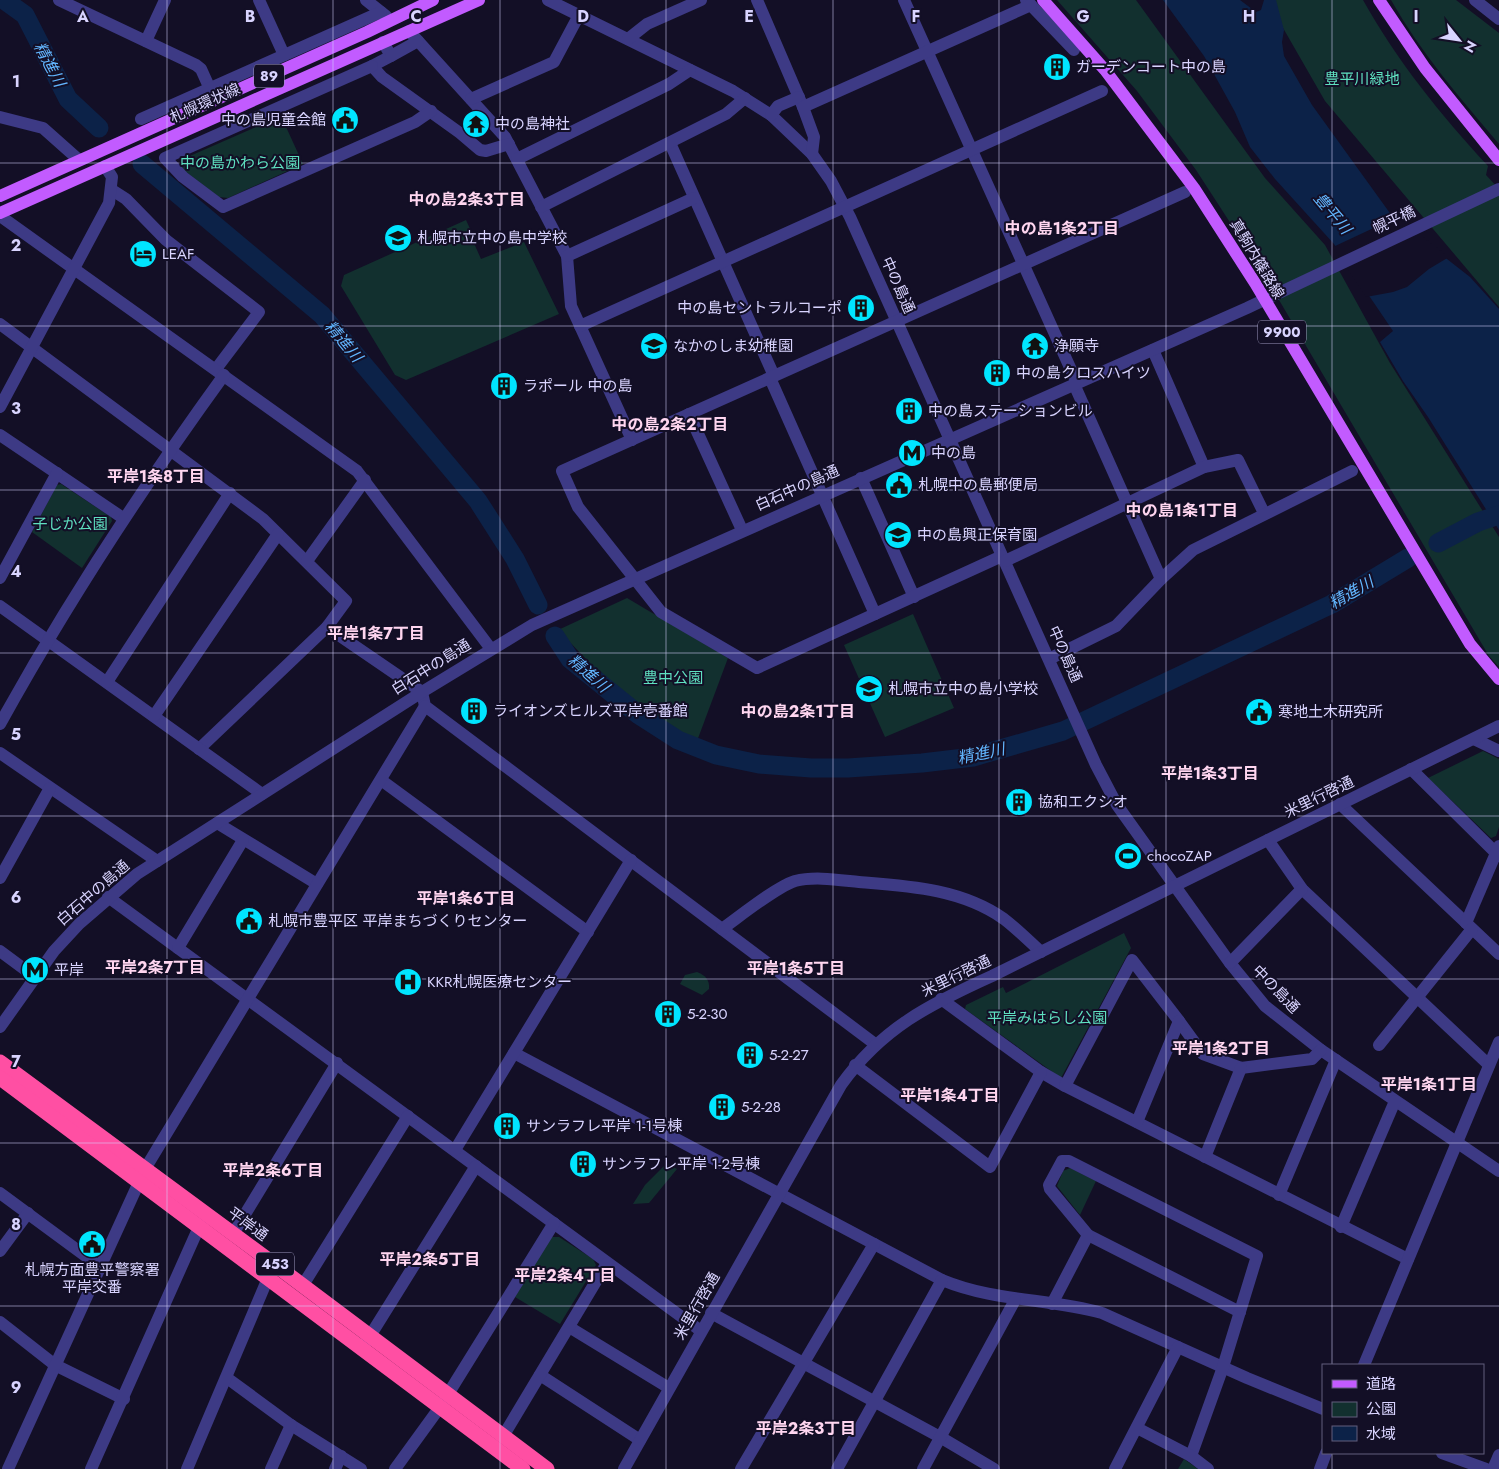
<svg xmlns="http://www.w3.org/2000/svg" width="1499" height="1469" viewBox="0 0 1499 1469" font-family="Jost,'Noto Sans JP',sans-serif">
	<rect width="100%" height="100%" fill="#130f26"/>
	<g fill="#12302f">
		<path d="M1057,0h79l129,178 60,67 65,118 109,174v130l-10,-11 -223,-378 -70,-108 -59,-79z"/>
		<path d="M1264,0h99c34,61 78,115 125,166l-2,9 13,14v118l-174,-206 -50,-87z"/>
		<path d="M1391,0h65l43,33v111c-39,-46 -78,-91 -108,-144z"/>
		<path d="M281,116l22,48 -75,34 -9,-1 -37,-28 1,-10z"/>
		<path d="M466,220l5,11 -2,1 12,27 43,-17 35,72 -153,66 -11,-5 -54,-89 3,-11z"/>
		<path d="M61,484l50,33 1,4 -30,47 -50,-36 25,-47z"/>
		<path d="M627,598l101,60 -31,83 -48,-24 -32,-26 -59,-61z"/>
		<path d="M913,614l41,94 -69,29 -41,-92z"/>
		<path d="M1483,751l16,8v68l-3,9 -5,2 -63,-60z"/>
		<path d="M1124,933l7,15 -70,130 -96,-69 1,-4 37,-18 3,6z"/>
		<path d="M697,972c8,3 13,8 12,17l-7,6 -22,-11 5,-9z"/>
		<path d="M667,1163l10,6 -28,34 -16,1 12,-19z"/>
		<path d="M1070,1168l26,13 -16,34 -23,-29 6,-15z"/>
		<path d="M551,1237h8l34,22 3,6 -36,59 -45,-27z"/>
		<path d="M1184,1459l14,10h-20z"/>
	</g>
	<path fill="#0c2248" d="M1163,0h77l16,12 5,-2 3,-10h12l8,30 -2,12 2,14 28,49 80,111 78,61 29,32v221l-71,-113 -25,-36 -23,-39 13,-11 -59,-87 -59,-65 -25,-32 -15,-35 -31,-56z"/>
	<path fill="#130f26" d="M1397,217l52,40 -20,12 -22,18 -14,5 -27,5 -33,-50z"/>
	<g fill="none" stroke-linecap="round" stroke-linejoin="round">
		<g stroke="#0c2248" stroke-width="19">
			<path d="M4,0l21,15 43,84 31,29"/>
			<path d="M142,164l180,151 156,186 37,58 23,46"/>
			<path d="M1438,543l40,-21 21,-7"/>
			<path d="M555,636l15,23 69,56 39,25 38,15 43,9 52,4h37l74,-5 51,-6 90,-26 269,-127 76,-46"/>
		</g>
		<g stroke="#3d3a85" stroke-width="12">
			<path d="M59,0l137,65 5,4 9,20"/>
			<path d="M259,0l25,55"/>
			<path d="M366,0l20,16"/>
			<path d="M548,0l185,91 38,24 41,39 19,27 19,36 246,548 21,40 113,158 35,43 56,44 178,121"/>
			<path d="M757,0l46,107"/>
			<path d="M904,0l173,383"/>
			<path d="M1026,0l48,50"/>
			<path d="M1475,0l24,19"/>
			<path d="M409,31l96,106 62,119 4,50 61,134"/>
			<path d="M628,39l19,-15 54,-24"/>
			<path d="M146,41l19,-41"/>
			<path d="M383,42l8,14 -19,10 10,11 78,56 20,17 6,1 23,-7"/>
			<path d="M391,56l27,-15"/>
			<path d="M372,66l-207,92 18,19 40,30 192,-85 16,-11"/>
			<path d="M471,99l83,-37 25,-47"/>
			<path d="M771,115l7,-9 21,-9"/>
			<path d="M0,117l43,11 36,32"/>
			<path d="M141,119l240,-107"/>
			<path d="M670,143l104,233"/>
			<path d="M812,154l2,-17 -11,-30 228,-102"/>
			<path d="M517,159l152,-75 21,-14"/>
			<path d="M112,190l14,9 40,41 93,72 -43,57"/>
			<path d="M541,207l185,-93 19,-16"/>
			<path d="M0,216l357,255 134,178"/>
			<path d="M567,256l127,-58"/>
			<path d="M0,324l263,195 83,82 -19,26 -128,122"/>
			<path d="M580,326l522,-235"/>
			<path d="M1153,350l51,117"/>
			<path d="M770,378l105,236"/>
			<path d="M1074,384l87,195"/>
			<path d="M0,407l109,-204 3,-26 -7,-11"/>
			<path d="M689,414l53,116"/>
			<path d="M0,435l123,83"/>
			<path d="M861,478l53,119"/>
			<path d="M1002,556l-245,112 -96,-56 -83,-105 -16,-36 623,-279"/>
			<path d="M307,561l58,-81"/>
			<path d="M1005,561l199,-94 34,-7 26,53"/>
			<path d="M0,578l57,-105"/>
			<path d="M0,606l262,188"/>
			<path d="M327,627l95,65 3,14 450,338"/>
			<path d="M1049,659l67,-33 45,-47 32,-29 159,-79"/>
			<path d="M107,682l123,-189"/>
			<path d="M154,716l124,-182"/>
			<path d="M0,724c67,-121 142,-236 224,-349"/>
			<path d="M1474,739l25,12"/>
			<path d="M0,753l157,108"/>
			<path d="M1411,769l85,84"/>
			<path d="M381,780l207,152"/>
			<path d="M1340,804l159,150"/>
			<path d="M217,823l100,61"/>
			<path d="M1268,840l34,49 187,176"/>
			<path d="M0,878l50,-90"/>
			<path d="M108,897l593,434"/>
			<path d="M1466,923l33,-77"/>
			<path d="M722,929c17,-12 54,-42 73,-48 20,-5 44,-1 64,1 50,4 103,7 145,37 13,10 25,22 37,33"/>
			<path d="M178,948l65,-108"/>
			<path d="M0,951l35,26"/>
			<path d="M1230,963l72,-74"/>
			<path d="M941,999l100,73 24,14 343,173"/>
			<path d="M0,1027l54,-76 25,-27 58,-50 285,-182 110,-67 715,-317 252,-119"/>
			<path d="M1379,1045l93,-116"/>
			<path d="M514,1053l428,227c53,22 106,18 160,33l145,65 76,31"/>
			<path d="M855,1065l135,102 51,-95"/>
			<path d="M1065,1086l67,-126 47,61 24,33 38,14 71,-9 9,-9"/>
			<path d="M1137,1122l42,-101"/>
			<path d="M455,1150l176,-290"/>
			<path d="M1205,1157l36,-89"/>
			<path d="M0,1193l99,73"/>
			<path d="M1279,1195l57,-135"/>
			<path d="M1341,1227l54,-126"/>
			<path d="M233,1234l104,-171"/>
			<path d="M1088,1235l152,77"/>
			<path d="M0,1251l28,-38"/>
			<path d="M303,1285l105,-169"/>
			<path d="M1052,1304l36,-69 -38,-46 -1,-4 13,-24h7l188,95 -34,111 -32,89"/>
			<path d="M711,1313l229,124 54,32"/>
			<path d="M0,1322l55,43 69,34"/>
			<path d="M569,1327l100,61"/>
			<path d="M365,1344l111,-178"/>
			<path d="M1364,1365l135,-323"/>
			<path d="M540,1375l100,65"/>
			<path d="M227,1378l64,47 70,44"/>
			<path d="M1137,1428l54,28 17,13"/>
			<path d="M499,1443l108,-180"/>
			<path d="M1442,1453l44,16"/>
			<path d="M8,1469l137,-300 280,-463"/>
			<path d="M91,1469l108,-242 6,-7"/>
			<path d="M187,1469l81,-191 5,-6"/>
			<path d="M271,1469l20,-44"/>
			<path d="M335,1469l6,-13"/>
			<path d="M395,1469l45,-62 114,-184"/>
			<path d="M624,1469l217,-384c41,-57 89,-81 151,-109l507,-250"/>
			<path d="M741,1469l133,-225"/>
			<path d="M837,1469l105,-189"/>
			<path d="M923,1469l92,-169"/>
			<path d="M1115,1469l63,-122"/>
			<path d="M1320,1469l6,-16"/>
			<path d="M1493,1469l6,-14"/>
		</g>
		<g stroke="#c25bff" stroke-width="12">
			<path d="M1043,0l62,70 89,118 61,95 215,361 29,35"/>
			<path d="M1379,0l46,68 74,92"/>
			<path d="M0,196l367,-164 66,-32"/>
			<path d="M0,213l479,-213"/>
		</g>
		<g stroke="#ff4fa3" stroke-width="15">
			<path d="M0,1062l278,205 269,202"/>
			<path d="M0,1078l523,391"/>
		</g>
	</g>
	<path fill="none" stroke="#d9d4ff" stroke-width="1" stroke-opacity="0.55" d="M167,0v1469M333,0v1469M500,0v1469M666,0v1469M833,0v1469M999,0v1469M1166,0v1469M1332,0v1365M0,163h1499M0,326h1499M0,490h1499M0,653h1499M0,816h1499M0,979h1499M0,1143h1499M0,1306h1499M1332,1453v16"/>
	<defs>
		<g id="building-disc" transform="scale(1.4375)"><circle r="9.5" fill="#00e5ff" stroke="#130f26"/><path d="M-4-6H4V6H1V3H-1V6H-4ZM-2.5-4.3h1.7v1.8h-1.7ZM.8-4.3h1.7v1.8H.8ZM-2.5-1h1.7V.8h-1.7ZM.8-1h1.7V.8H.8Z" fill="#111"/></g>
		<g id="civic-disc" transform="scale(1.4375)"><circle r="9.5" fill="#00e5ff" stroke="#130f26"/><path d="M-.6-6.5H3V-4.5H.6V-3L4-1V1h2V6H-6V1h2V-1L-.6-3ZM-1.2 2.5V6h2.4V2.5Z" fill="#111"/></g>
		<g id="temple-disc" transform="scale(1.4375)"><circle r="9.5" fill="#00e5ff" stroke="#130f26"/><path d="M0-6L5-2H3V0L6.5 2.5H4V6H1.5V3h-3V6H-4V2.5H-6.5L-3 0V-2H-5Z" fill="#111"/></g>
		<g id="school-disc" transform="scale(1.4375)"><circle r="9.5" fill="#00e5ff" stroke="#130f26"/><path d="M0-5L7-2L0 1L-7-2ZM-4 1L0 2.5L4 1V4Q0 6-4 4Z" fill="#111"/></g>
		<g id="hotel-disc" transform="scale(1.4375)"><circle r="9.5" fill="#00e5ff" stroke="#130f26"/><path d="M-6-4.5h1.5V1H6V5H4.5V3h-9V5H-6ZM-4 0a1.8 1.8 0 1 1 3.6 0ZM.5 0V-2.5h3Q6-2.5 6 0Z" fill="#111"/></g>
		<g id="metro-disc" transform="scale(1.4375)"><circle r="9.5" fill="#00e5ff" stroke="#130f26"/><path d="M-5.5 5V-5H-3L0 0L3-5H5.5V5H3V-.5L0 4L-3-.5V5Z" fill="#111"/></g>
		<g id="stadium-disc" transform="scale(1.4375)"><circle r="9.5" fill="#00e5ff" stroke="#130f26"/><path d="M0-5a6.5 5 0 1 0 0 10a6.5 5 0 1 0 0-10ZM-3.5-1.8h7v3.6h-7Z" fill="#111"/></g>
		<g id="hospital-disc" transform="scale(1.4375)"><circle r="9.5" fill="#00e5ff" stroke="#130f26"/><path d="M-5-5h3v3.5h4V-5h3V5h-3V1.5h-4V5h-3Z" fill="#111"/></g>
	</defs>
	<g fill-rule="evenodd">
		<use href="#building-disc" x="1057" y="67"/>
		<use href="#civic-disc" x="345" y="120"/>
		<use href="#temple-disc" x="476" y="124"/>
		<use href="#school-disc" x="398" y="238"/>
		<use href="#hotel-disc" x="143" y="254"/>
		<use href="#building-disc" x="861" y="308"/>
		<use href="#school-disc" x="654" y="346"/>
		<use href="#temple-disc" x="1035" y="346"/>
		<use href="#building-disc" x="997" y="373"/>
		<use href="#building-disc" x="504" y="386"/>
		<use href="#building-disc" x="909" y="411"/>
		<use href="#metro-disc" x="912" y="453"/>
		<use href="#civic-disc" x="899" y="485"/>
		<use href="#school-disc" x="898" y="535"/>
		<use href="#school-disc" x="869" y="689"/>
		<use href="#building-disc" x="474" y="711"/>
		<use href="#civic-disc" x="1259" y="712"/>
		<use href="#building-disc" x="1019" y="802"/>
		<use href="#stadium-disc" x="1128" y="856"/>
		<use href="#civic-disc" x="249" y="921"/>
		<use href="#metro-disc" x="35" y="970"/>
		<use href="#hospital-disc" x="408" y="982"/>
		<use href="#building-disc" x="668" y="1014"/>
		<use href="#building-disc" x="750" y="1055"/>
		<use href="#building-disc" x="722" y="1107"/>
		<use href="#building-disc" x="507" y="1126"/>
		<use href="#building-disc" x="583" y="1164"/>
		<use href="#civic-disc" x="92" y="1244"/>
	</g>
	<g text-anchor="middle" stroke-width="4" stroke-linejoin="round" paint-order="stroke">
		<g fill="#130f26" stroke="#9e99be" stroke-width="1">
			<rect x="254" y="64.5" width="30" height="23" rx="4"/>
			<rect x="1258" y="320.5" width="48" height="23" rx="4"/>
			<rect x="256" y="1252.5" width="38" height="23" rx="4"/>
		</g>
		<g font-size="14" font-weight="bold" fill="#d9d4ff">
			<text x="269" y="81">89</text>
			<text x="1282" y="337">9900</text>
			<text x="275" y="1269">453</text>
		</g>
		<g font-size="15" fill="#d9d4ff" stroke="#130f26" text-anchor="start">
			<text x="1076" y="72">ガーデンコート中の島</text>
			<text x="326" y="125" text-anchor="end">中の島児童会館</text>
			<text x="495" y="129">中の島神社</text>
			<text x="417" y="243">札幌市立中の島中学校</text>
			<text x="162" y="259">LEAF</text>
			<text x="842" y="313" text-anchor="end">中の島セントラルコーポ</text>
			<text x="673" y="351">なかのしま幼稚園</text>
			<text x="1054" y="351">浄願寺</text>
			<text x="1016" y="378">中の島クロスハイツ</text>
			<text x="523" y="391">ラポール 中の島</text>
			<text x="928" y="416">中の島ステーションビル</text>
			<text x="931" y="458">中の島</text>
			<text x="918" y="490">札幌中の島郵便局</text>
			<text x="917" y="540">中の島興正保育園</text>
			<text x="888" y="694">札幌市立中の島小学校</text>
			<text x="493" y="716">ライオンズヒルズ平岸壱番館</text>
			<text x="1278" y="717">寒地土木研究所</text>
			<text x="1038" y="807">協和エクシオ</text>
			<text x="1147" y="861">chocoZAP</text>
			<text x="268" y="926">札幌市豊平区 平岸まちづくりセンター</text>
			<text x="54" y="975">平岸</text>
			<text x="427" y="987">KKR札幌医療センター</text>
			<text x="687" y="1019">5-2-30</text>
			<text x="769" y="1060">5-2-27</text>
			<text x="741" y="1112">5-2-28</text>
			<text x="526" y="1131">サンラフレ平岸 1-1号棟</text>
			<text x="602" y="1169">サンラフレ平岸 1-2号棟</text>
			<text x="92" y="1275" text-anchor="middle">札幌方面豊平警察署<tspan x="92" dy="17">平岸交番</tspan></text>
		</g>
		<g font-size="15" fill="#5fe0c0" stroke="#130f26">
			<text x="1362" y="84">豊平川緑地</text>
			<text x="240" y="168">中の島かわら公園</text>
			<text x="70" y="529">子じか公園</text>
			<text x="673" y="683">豊中公園</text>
			<text x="1047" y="1023">平岸みはらし公園</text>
		</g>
		<g font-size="15" fill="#d9d4ff" stroke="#130f26">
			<text transform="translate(205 103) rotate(-24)" y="5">札幌環状線</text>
			<text transform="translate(1394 220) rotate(-25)" y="5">幌平橋</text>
			<text transform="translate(1257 259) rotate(59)" y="5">真駒内篠路線</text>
			<text transform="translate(898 285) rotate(66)" y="5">中の島通</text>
			<text transform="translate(797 488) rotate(-24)" y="5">白石中の島通</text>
			<text transform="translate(1065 654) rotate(66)" y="5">中の島通</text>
			<text transform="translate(431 667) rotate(-32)" y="5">白石中の島通</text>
			<text transform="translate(1319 797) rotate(-26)" y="5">米里行啓通</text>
			<text transform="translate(93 893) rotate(-41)" y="5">白石中の島通</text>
			<text transform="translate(956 976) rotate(-26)" y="5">米里行啓通</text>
			<text transform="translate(1276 989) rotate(46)" y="5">中の島通</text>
			<text transform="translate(248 1224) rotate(36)" y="5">平岸通</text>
			<text transform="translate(697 1306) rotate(-60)" y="5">米里行啓通</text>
		</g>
		<g font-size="16" font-style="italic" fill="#62b6ff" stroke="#130f26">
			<text transform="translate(50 64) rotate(62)" y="6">精進川</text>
			<text transform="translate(1333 213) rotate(50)" y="6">豊平川</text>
			<text transform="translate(344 341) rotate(50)" y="6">精進川</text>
			<text transform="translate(1351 592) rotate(-30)" y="6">精進川</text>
			<text transform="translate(589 673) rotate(41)" y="6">精進川</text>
			<text transform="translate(981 753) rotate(-12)" y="6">精進川</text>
		</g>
		<g font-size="16" font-weight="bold" fill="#ffd6f0" stroke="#130f26">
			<text x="467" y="205">中の島2条3丁目</text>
			<text x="1062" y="234">中の島1条2丁目</text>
			<text x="670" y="430">中の島2条2丁目</text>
			<text x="156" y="482">平岸1条8丁目</text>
			<text x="1182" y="516">中の島1条1丁目</text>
			<text x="376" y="639">平岸1条7丁目</text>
			<text x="798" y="717">中の島2条1丁目</text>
			<text x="1210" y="779">平岸1条3丁目</text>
			<text x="466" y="904">平岸1条6丁目</text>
			<text x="155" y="973">平岸2条7丁目</text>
			<text x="796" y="974">平岸1条5丁目</text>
			<text x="1221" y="1054">平岸1条2丁目</text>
			<text x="1429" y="1090">平岸1条1丁目</text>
			<text x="950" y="1101">平岸1条4丁目</text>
			<text x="273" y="1176">平岸2条6丁目</text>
			<text x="430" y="1265">平岸2条5丁目</text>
			<text x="565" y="1281">平岸2条4丁目</text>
			<text x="806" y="1434">平岸2条3丁目</text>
		</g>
	</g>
	<g font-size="16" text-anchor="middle" font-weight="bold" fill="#d9d4ff" stroke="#130f26" stroke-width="4" stroke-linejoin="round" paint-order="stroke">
		<text x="83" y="22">A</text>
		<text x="250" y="22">B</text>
		<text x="416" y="22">C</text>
		<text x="583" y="22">D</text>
		<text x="749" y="22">E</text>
		<text x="916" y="22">F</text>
		<text x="1083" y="22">G</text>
		<text x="1249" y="22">H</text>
		<text x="1416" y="22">I</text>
		<text x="16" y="87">1</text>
		<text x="16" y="251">2</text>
		<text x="16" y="414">3</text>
		<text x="16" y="577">4</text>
		<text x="16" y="740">5</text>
		<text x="16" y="903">6</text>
		<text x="16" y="1067">7</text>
		<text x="16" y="1230">8</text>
		<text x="16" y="1393">9</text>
	</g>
	<rect x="1322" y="1364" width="162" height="90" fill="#130f26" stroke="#625e7d"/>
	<rect x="1332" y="1380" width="25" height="8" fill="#c25bff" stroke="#625e7d"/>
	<text x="1366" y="1389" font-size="15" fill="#d9d4ff">道路</text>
	<rect x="1332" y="1402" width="25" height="15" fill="#12302f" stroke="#625e7d"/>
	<text x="1366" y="1414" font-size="15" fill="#d9d4ff">公園</text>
	<rect x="1332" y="1426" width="25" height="15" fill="#0c2248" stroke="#625e7d"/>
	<text x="1366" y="1439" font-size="15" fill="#d9d4ff">水域</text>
	<g transform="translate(1459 40) rotate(120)" stroke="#130f26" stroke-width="4" paint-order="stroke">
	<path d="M0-4L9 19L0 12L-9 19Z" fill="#d9d4ff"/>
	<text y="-8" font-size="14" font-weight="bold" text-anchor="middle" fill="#d9d4ff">N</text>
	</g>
</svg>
